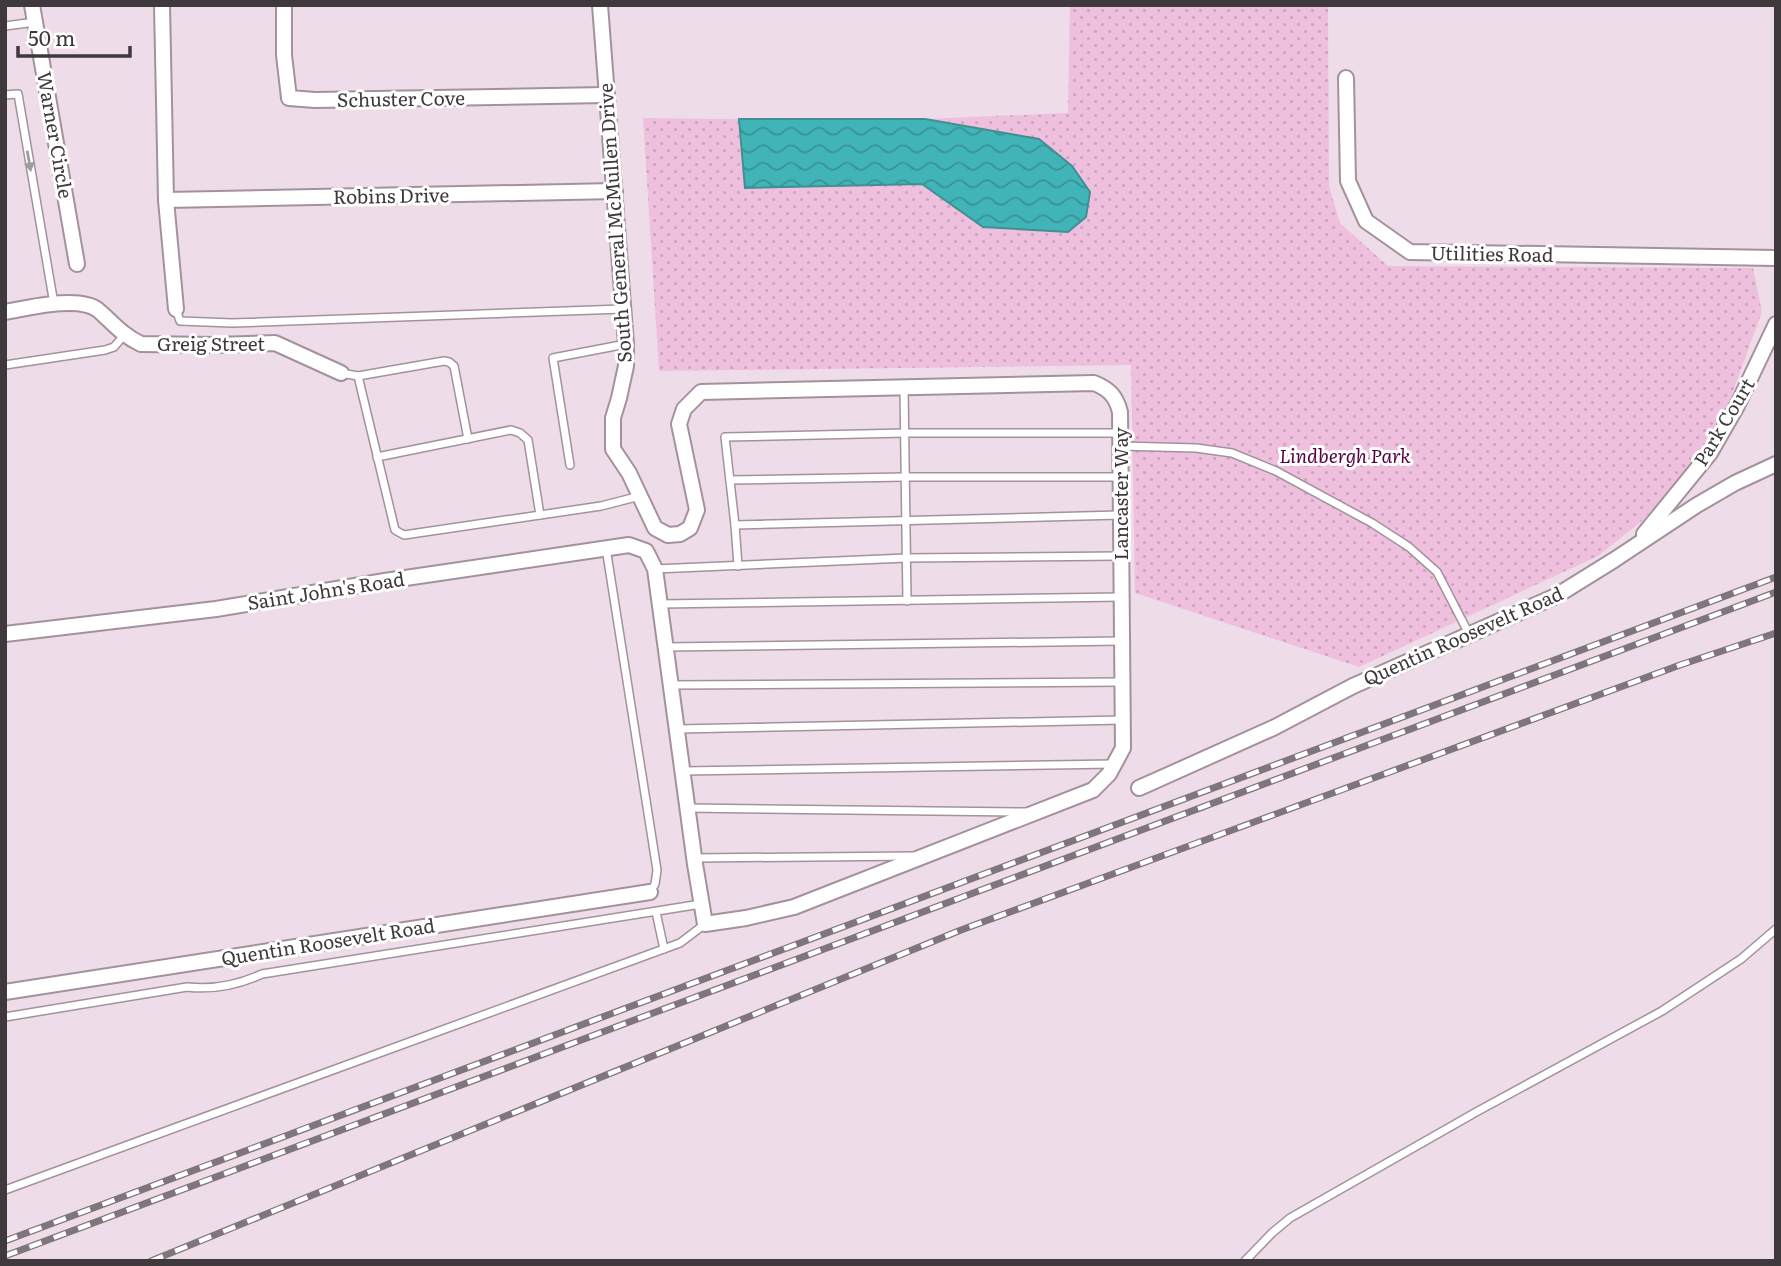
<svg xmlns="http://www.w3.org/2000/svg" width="1781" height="1266" viewBox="0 0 1781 1266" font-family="Literata,serif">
	<defs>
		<pattern id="grass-dots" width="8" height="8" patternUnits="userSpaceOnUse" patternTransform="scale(1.75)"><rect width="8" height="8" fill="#efbfde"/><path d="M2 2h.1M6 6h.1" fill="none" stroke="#cea5bf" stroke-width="1.8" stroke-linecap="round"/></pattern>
		<pattern id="water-waves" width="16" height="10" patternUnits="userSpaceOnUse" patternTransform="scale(1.75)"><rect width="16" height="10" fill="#41b4b8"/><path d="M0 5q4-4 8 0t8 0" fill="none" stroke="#389397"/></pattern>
	</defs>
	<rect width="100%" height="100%" fill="#eedce8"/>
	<path fill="url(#grass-dots)" d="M1070,5h258l1,181 11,37 48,43 365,2 9,44 -37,101 -33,50 -49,57 -45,36 -239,111 -224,-74 -4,-228 -472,6 -16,-253 167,2 115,-1 143,-6z"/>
	<path fill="url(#water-waves)" stroke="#408f93" stroke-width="2" d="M739,119h186l114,20 33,27 18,26 -4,25 -18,15 -85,-5 -61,-43 -177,4z"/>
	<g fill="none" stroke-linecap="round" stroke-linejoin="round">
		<g stroke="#a3929d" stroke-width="10">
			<g id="service">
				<path d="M5,26l30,-4"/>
				<path d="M5,95l13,-1 36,210"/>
				<path d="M176,309l4,12 52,2 391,-14"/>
				<path d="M5,365l100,-15 9,-3 11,-13"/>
				<path d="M341,373l17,3 37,154 9,5 197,-29 39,-10"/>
				<path d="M358,376l86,-15 5,1 5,4 14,73"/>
				<path d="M904,388l3,213"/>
				<path d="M1120,446l76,2 36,5 44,18 96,52 37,24 28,25 32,62"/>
				<path d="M377,457l134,-27 9,3 8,7 12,75"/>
				<path d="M570,465l-17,-107 73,-14"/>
				<path d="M730,480l175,-3h215"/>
				<path d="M735,525l385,-10"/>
				<path d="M606,548l51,322 -2,14 -5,8"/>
				<path d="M738,566l-3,-41 -10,-88 180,-4h215"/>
				<path d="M655,569l251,-11 215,-2"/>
				<path d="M660,604l462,-7"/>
				<path d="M666,647l456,-6"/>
				<path d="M671,685l451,-3"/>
				<path d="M677,729l446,-9"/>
				<path d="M683,771l431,-7"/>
				<path d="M688,808l338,4"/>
				<path d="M695,858l219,-2"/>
				<path d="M656,912l8,37"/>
				<path d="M5,1017l182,-30c26,3 51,-2 75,-13l439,-70"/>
				<path d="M5,1190l675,-247 25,-19"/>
				<path d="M1245,1261l27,-28 18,-15 188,-107 184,-100 79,-52 35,-30"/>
			</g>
		</g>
		<g stroke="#a3929d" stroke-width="18">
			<g id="minor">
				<path d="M32,5l45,259"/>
				<path d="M162,5l4,195 10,109"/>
				<path d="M284,5v50l5,43 26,2 291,-5"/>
				<path d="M1346,78l2,103 18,40 44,31 366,6"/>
				<path d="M166,200l449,-9"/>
				<path d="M5,312c23,-4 74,-17 93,-2 14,12 25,26 43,34l74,1 60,-2 66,30"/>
				<path d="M1644,534l66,-81 27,-47 39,-82"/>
				<path d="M5,634l211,-25 169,-28 244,-36 17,6 9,18 40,295 10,60 41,-6 48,-11 299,-117 16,-16 14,-26 -3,-336c-4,-16 -11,-23 -26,-29l-393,9 -17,17 -5,15 18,86 -7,18 -10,6 -12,1 -13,-7 -26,-55 -16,-24v-31l6,-20 7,-32v-22l-26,-339"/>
				<path d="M1139,788l134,-60 80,-42 203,-90 58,-36 83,-55 38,-22 41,-19"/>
				<path d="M5,992l645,-100"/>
			</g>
		</g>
		<use href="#service" stroke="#fff" stroke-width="7"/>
		<use href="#minor" stroke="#fff" stroke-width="14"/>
		<g stroke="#80757c" stroke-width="7">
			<g id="rail">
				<path d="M5,1241l1771,-664"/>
				<path d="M5,1256l1771,-664"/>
				<path d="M151,1261l810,-331 719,-265 96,-32"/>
			</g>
		</g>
		<use href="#rail" stroke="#fff" stroke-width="4.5" stroke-dasharray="13" stroke-linecap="butt"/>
	</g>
	<defs><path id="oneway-solid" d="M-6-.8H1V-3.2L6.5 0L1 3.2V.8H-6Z" transform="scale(1.75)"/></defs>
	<use fill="#9f9c9e" href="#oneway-solid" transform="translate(29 161) rotate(80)"/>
	<g text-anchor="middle" stroke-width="6" stroke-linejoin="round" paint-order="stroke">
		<g font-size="19" fill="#3f383c" stroke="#fff">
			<text transform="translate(401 99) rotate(-1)" y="7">Schuster Cove</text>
			<text transform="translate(55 135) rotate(80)" y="7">Warner Circle</text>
			<text transform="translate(391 196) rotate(-1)" y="7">Robins Drive</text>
			<text transform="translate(615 223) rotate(-94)" y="7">South General McMullen Drive</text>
			<text transform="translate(1492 254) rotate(1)" y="7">Utilities Road</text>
			<text x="211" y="351">Greig Street</text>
			<text transform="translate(1724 422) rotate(-59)" y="7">Park Court</text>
			<text transform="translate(1121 494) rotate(-90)" y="7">Lancaster Way</text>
			<text transform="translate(326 591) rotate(-9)" y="7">Saint John's Road</text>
			<text transform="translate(1463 636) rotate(-24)" y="7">Quentin Roosevelt Road</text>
			<text transform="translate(328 942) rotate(-9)" y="7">Quentin Roosevelt Road</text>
		</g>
		<g font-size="19" font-style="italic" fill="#530042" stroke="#fff">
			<text x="1345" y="463">Lindbergh Park</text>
		</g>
	</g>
	<rect width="1781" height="1266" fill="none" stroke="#3f383c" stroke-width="14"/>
	<path d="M18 46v10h112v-10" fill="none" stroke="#3f383c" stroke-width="3.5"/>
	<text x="28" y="46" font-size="21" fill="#3f383c" stroke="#ffffff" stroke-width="5" paint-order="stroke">50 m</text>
</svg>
